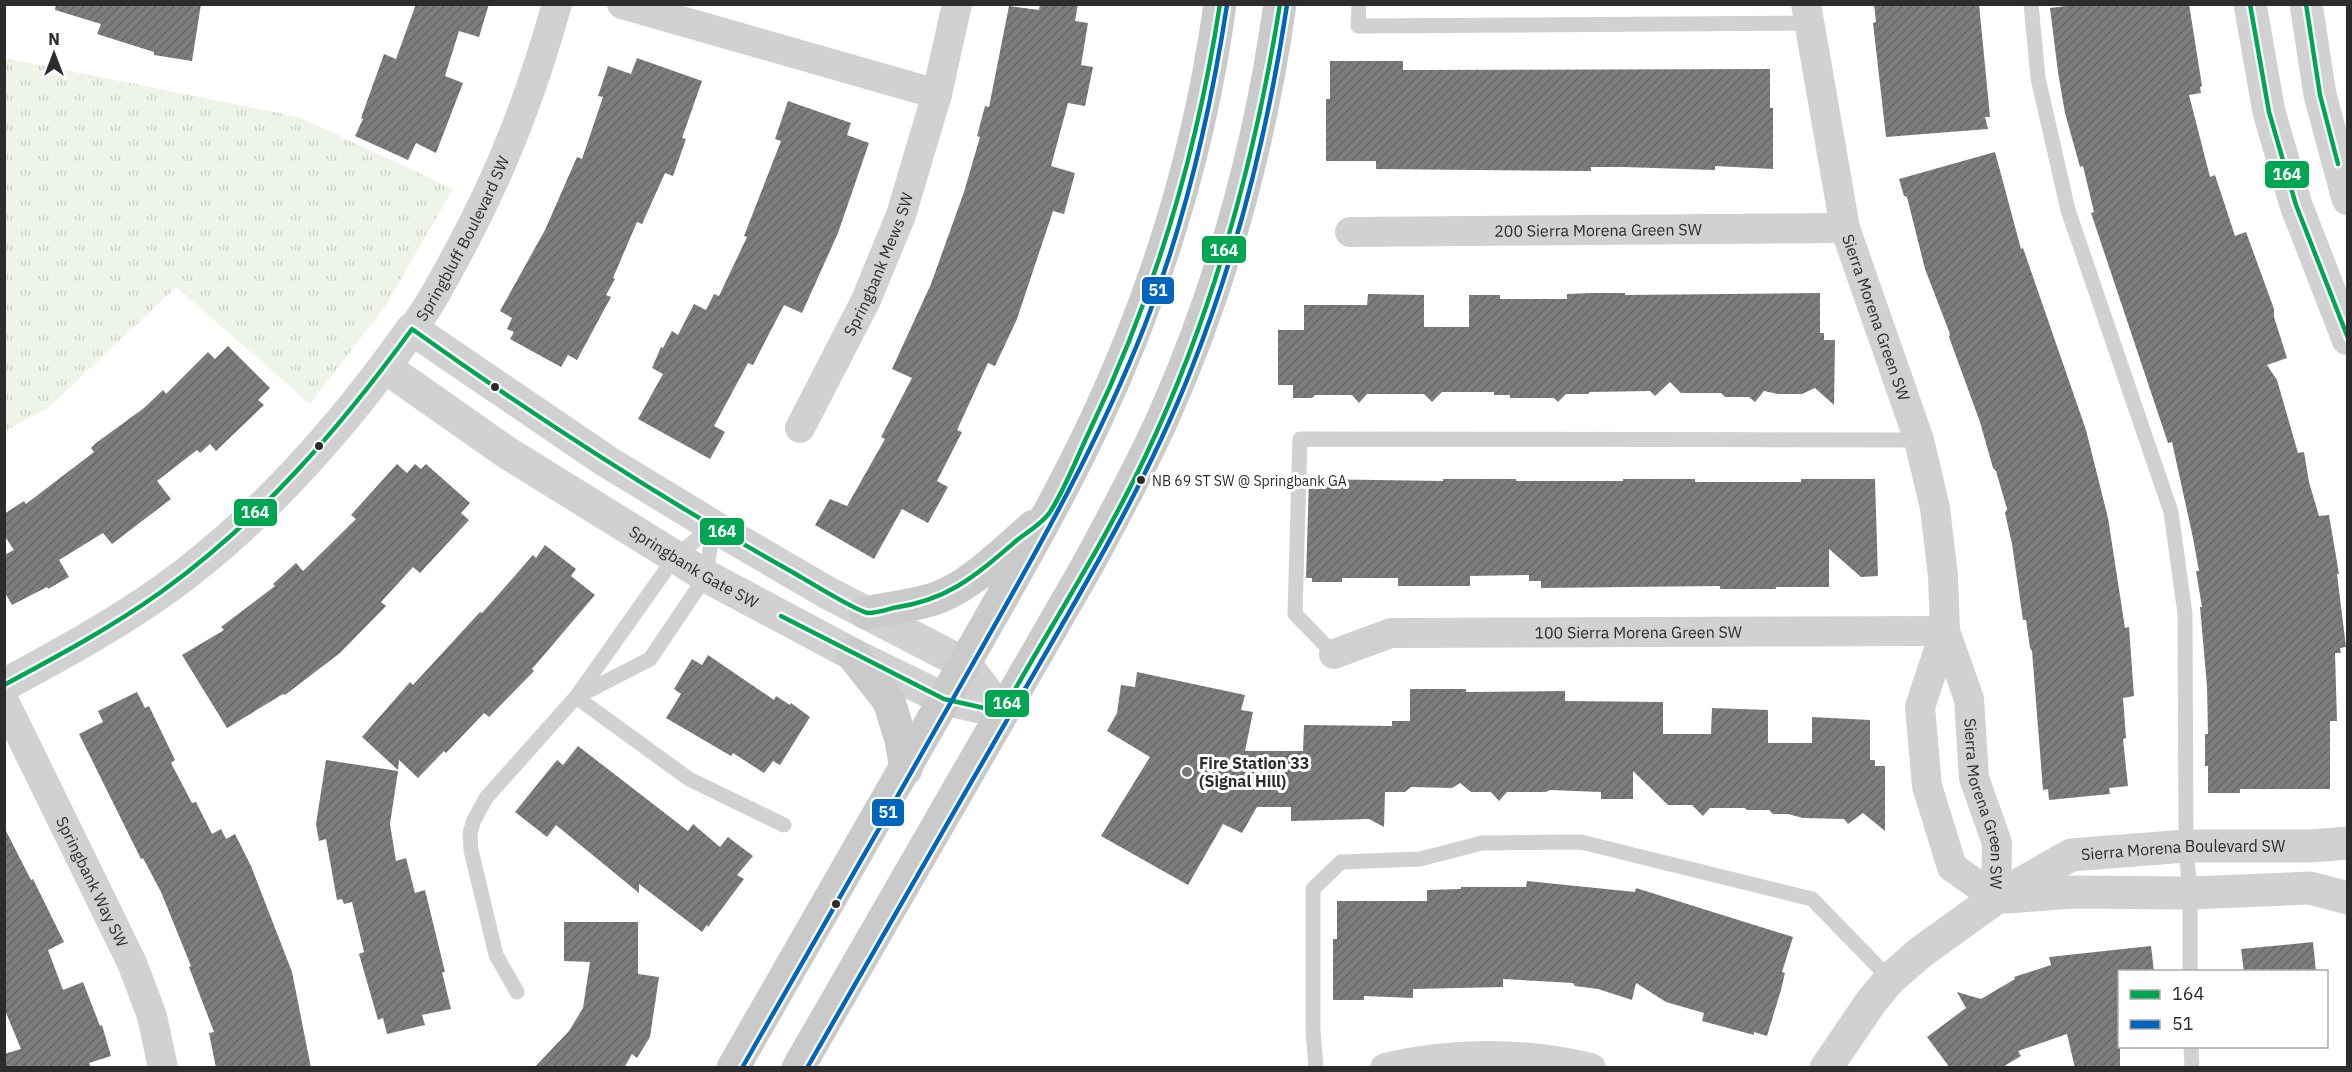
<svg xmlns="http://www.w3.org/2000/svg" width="2352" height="1072" viewBox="0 0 2352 1072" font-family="'IBM Plex Sans',sans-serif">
	<defs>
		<pattern id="grass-tufts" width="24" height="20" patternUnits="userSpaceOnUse" patternTransform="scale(1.5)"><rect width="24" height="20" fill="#eff4e9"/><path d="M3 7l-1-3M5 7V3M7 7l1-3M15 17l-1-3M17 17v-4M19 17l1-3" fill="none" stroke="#cdd1c8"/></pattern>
		<pattern id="building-hatch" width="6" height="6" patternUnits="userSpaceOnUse" patternTransform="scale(1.5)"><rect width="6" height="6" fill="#7d7d7d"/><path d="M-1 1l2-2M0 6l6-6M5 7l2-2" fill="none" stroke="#676767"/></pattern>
	</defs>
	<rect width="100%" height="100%" fill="#fff"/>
	<path fill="url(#grass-tufts)" d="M5,58l294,59 154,72 -67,116 -76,99 -134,-117 -128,121 -43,23z"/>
	<g fill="url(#building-hatch)">
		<path d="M56,4h145l-9,57 -38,-6v-3l-57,-18 4,-10 -46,-14z"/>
		<path d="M416,4h73l-10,33 -20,-6 -14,45 18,7 -27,70 -20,-10 -8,17 -53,-24 8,-17 -2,-1 23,-64 12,5z"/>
		<path d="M1040,4h38l-3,17 13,2 -7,42 12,2 -8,39 -17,-3 -17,63 24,7 -11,41 -11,-3 -36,108 -22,47 -7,-3 -31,67 5,2 -25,49 11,6 -20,36 -26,-14 -28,50 -59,-34 15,-26 17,7 38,-67 -4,-2 31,-59 -20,-9 39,-85 33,-92 16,-55 -3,-1 8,-30 4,1 20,-101 30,4z"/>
		<path d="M1874,4h105l11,113h-5l3,12 -102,8 -13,-114 3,-1z"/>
		<path d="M2082,4h107l13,82 -2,1 1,6 -12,2 21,82 5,-2 20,61 11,-4 28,77v8l13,41 -20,7 10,15 21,73 6,-1 5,30 10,34 10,-1 10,59h-2l9,73 -6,1 1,5h-6l2,68h-7v68h-90v4h-32v-27h-3v-32h3l-1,-48 -7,-79h2l-6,-36h3l-6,-33 -21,-96 -4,1 -77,-230 3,-1 -11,-46 -3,1 -15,-54 -7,-41 -8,-64z"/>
		<path d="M637,58l65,23 -20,57 4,1 -13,37 -8,-3 -23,51 -5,-2 -24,56 2,1 -9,16 5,2 -34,63 -9,-5 -7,12 -51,-28 4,-7 -7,-3 5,-11 -12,-7 45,-81 32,-73 5,2 21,-62 -5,-1 10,-30 23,8z"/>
		<path d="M1330,61h73v9l367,-1v39h3v61l-58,-3v4l-91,-3h-33v4l-215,-2v-8h-50v-62h4z"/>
		<path d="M788,101l63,22 -4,12 22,8 -31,90 -36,80 -18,-8 -31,60 -5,-2 -34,63 11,6 -15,27 -72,-40 25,-45 -11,-6 9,-21 2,1 9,-17 6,4 16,-31 12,6 8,-16 5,2 28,-59 -3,-1 37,-95 -6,-2z"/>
		<path d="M1995,152l26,97 2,-1 63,182 22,88 17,110 4,-1 5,69 -11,2 3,40 -3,1 5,47 -19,2 1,6 -61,6 -1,-11 -5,1 -11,-139 -2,-3 -4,-28h-3l-11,-76 -7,-31 2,-4 -11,-38 -3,-3 -13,-46 -31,-85 1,-3 -25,-65 -18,-72 -3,-1 -5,-17z"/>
		<path d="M1592,293h33v2l195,-2v40h4v7h11l-1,65 -19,-17 -13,6h-24l-14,-3 -9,11 -6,-5h-24l-4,-4h-40l-11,-11 -15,14 -5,-5 -60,1 -2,2h-22l-8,8 -4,-4h-44v-3h-16v-3h-52l-10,10 -8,-8h-57l-8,9 -7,-8h-37l-3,3h-19v-13h-15v-55h26v-25h63l1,-11 56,1v32h45v-32h31v4h67v-5z"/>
		<path d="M228,346l42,42 -12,12 6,5 -48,46 -6,-7 -10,9 -3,-3 -40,31 14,18 -59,45 -9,-11 -44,27 10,17 -21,12 -1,-2 -35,18 -8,-14v-36l10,-5 -10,-15v-21l20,-13 2,3 68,-52 -3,-4 5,-5 48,-35 19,-18 3,4 42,-42 7,7z"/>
		<path d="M397,464l10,9 8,-9 6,5 5,-5 44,39 -9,10 8,7 -49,53 -7,-6 -32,35 5,4 -46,47 -55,42 -2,-1 -56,34 -45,-73 42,-25 -3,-3 54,-41 -2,-2 23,-21 7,8 53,-52 -5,-4z"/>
		<path d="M1309,479l134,2v-2h73v2h107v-2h72v3h106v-3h74l3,97 -17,1 -32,-28v38h-53v2h-56v-3l-179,2v-7h-12v-6l-59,1v10h-72v-8h-56v4h-30v-4h-6z"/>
		<path d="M545,545l31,24 -5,7 24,19 -63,74 2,2 -45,46 -5,-4 -38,40 -2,-2 -26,27 -19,-18 -1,10 -36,-33 48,-55 3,3 67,-73 2,1 51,-58 3,3z"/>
		<path d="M708,655l66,45 2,-4 14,9 1,-2 19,14 -30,48 -7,-4 -9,12 -31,-20 -2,3 -65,-38 15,-24 -7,-5 18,-30 10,6z"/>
		<path d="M1137,672l108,23 -4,15 12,2 -8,39h58l1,-26 88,1v-5h18v-32h56v3l99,-1v10l98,1v32h48l1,-26 56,2v33h44v-26l58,3v40h5v6h10v65l-22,-18 -15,11 -4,-5 -41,-1 -15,-4h-15l-4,-4h-22l-2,-2h-35l-7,8 -11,-11h-24l-35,-34v28h-32v-7l-51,-2 -4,2h-39l-8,9 -8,-9h-20l-11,-9 -8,5 -41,-1 -6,5h-20l-1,35 -15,-8 -78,2v-14h-34l-15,26 -19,-9 -35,61 -87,-49 49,-79 -43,-26 10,-18 4,-28 14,2z"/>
		<path d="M137,692l8,16 4,-2 26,54 -4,3 21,40 4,-1 16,32 9,-5 5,10 9,-5 16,32 41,106 19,96h-95l-7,-35 5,-1 -25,-65 2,-1 -30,-74 -18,-34 -2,1 -62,-125 24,-12 -5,-11z"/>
		<path d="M578,746l110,85 5,-7 27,23 8,-10 25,19 -16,19 7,4 -36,48 -1,-2 -5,7 -63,-48v9l-83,-68 -9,12 -32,-25 42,-52 6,5z"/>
		<path d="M326,760l72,11 -8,53 6,37 10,-3 9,35 10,-3 20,82h-3l9,37 -29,6 3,10 -38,9 -4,-16 -5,2 -19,-66 5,-2 -12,-50 -8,2 -2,-5 -5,1 -11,-61 -7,2 -3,-17z"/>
		<path d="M4,827l27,53 2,-1 31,63 -16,8 15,40 20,-8 17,44 2,-1 9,31 -22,7 2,5h-87v-14l17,-5 -17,-41z"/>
		<path d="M1527,881l108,11 1,-4 157,49 -11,35 3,1 -4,17 -14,46 -13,-4v3l-52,-14 2,-8 -38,-11 -30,-19 -4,17 -34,-11 -23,-3 -2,-3 -70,-4v8l-90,2v9l-49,-2v4h-31v-61h4v-38h90v-11l34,-1v-2h65z"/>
		<path d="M564,922h74v52l21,3 -9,60 -13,21 -5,-4 -8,14h-90l35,-37 14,-23 7,-46 -26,-1z"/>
		<path d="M2313,942l3,30h-72l-3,-23z"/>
		<path d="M2151,946l3,26h-34v96h-45l-8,-34 -49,17 3,5 -20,12h-51l-23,-31 39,-29 -9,-16 24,7 34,-20 -1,-2 37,-12 -2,-8z"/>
	</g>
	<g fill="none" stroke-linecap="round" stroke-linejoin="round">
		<g stroke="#d1d1d1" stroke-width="15">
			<path d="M1359,4l-1,22 450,-3"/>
			<path d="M2031,4l7,74 30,132 103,302 14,102 1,232 4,47v79"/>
			<path d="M1334,654l-39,-40 5,-175 619,1"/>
			<path d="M582,694l68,-35 56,-83 7,-50"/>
			<path d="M576,697l113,82 95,46"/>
			<path d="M517,992l-21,-37 -25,-105 -1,-16 3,-12 13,-24 90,-101 99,-140 38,-31"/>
			<path d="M2191,1046l1,22"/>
			<path d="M1316,1068l-3,-38v-141l28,-27 79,-3 62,-16 99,-1 231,57 78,80"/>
		</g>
		<g stroke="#d1d1d1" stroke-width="30">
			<path d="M622,4l315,90"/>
			<path id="s1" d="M1806,4l39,224 74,212 16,68 8,68 2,55 24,68 5,79 23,65 -1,55"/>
			<path id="s2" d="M1350,232l495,-4"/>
			<path id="s3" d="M412,329c19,-24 32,-51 47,-78 44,-82 73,-158 98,-247"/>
			<path id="s4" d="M800,428l66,-128 35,-85 36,-121 20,-90"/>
			<path d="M1945,631l-25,76 7,79 25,81 44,31"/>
			<path id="s5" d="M1334,654l57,-21 554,-2"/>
			<path id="s6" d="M4,701l128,262 20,53 11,52"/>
			<path d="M1385,1068c67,-16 139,-16 206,0"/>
		</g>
		<g stroke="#d1d1d1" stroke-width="33">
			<path d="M2250,4l19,108 27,93 52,134"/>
			<path d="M2306,4l14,91 28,104"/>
			<path id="s7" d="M385,367l121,85 200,124 146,78 92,45 58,13"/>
			<path d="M4,685c54,-29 107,-58 157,-93 100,-71 181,-164 251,-263l194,132 107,65 115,67 137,71 37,48"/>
			<path d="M2007,897l65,-5 118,1 120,-5 38,10"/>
			<path id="s8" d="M1826,1068l45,-66 19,-23 31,-27 75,-54 75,-43 115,-9h125l37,-3"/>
		</g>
		<g stroke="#cacaca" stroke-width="33">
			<path d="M866,613c22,-5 46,-7 68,-14 38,-13 70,-48 100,-73"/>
			<path d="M852,654l37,47 12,39 5,29"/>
			<path d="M733,1068c71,-123 142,-246 212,-370 51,-91 105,-181 150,-276 62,-132 105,-272 125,-418"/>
			<path d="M798,1068l288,-500c27,-50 54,-99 77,-150 58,-130 97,-272 117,-414"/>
		</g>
		<g stroke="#fff" stroke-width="9">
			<g id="bus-1">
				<path d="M2250,4l19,108 27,93 52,133"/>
				<path d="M2306,4l14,91 18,69"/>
				<path d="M781,616l163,83 58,13c48,-85 102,-168 144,-257 68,-143 109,-295 134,-451"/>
				<path d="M4,685c54,-29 108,-58 157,-93 100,-72 179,-164 251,-263 123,88 250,170 382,244 12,7 64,39 74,40 8,0 18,-3 25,-5 56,-8 82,-32 123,-67 11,-9 26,-17 34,-29 16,-25 27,-55 40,-82 65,-135 107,-277 130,-426"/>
			</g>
		</g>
		<g stroke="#fff" stroke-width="9">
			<g id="bus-2">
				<path d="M742,1068c77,-134 153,-267 229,-401 63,-111 127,-222 174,-342 40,-103 65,-210 82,-320"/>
				<path d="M807,1068c73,-127 145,-253 218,-379 60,-104 122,-207 166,-319 47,-118 77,-240 96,-365"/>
			</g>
		</g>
		<use href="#bus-1" stroke="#00a651" stroke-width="4.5"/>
		<use href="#bus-2" stroke="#0065bd" stroke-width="4.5"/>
	</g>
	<g fill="#2c2c2c" stroke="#fff" stroke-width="2">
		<circle cx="495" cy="387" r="5"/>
		<circle cx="319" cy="446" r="5"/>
		<circle cx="1141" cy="480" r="5"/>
		<circle cx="836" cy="904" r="5"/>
	</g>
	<circle fill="#767676" stroke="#fff" stroke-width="2" cx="1187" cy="772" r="6"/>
	<g text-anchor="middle" stroke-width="6" stroke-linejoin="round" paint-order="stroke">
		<g font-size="14" fill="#2c2c2c" stroke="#fff" text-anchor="start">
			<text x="1152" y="486">NB 69 ST SW @ Springbank GA</text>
		</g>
		<g font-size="16" fill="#2c2c2c" stroke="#fff">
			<text dy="6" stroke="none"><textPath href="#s2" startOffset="248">200 Sierra Morena Green SW</textPath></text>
			<text dy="6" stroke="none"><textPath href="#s3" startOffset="104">Springbluff Boulevard SW</textPath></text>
			<text dy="6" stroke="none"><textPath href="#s4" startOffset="182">Springbank Mews SW</textPath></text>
			<text dy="6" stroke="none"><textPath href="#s1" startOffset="322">Sierra Morena Green SW</textPath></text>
			<text dy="6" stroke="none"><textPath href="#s7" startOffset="368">Springbank Gate SW</textPath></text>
			<text dy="6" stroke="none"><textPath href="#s5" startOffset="308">100 Sierra Morena Green SW</textPath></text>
			<text dy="6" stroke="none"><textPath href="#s1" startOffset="824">Sierra Morena Green SW</textPath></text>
			<text dy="6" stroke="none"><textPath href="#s8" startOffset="442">Sierra Morena Boulevard SW</textPath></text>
			<text dy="6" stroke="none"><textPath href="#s6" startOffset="201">Springbank Way SW</textPath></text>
		</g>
		<g font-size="16" font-weight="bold" fill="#2c2c2c" stroke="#fff" text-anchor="start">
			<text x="1199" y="769">Fire Station 33<tspan x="1199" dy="18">(Signal Hill)</tspan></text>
		</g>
	</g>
	<g stroke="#fff" stroke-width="2">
		<rect x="2264" y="160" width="46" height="29" rx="6" fill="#00a651"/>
		<rect x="1201" y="235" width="46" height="29" rx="6" fill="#00a651"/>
		<rect x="1141" y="276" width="34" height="29" rx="6" fill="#0065bd"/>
		<rect x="233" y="498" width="45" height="29" rx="6" fill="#00a651"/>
		<rect x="699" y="517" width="46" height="29" rx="6" fill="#00a651"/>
		<rect x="984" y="689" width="46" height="29" rx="6" fill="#00a651"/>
		<rect x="871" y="798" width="34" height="29" rx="6" fill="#0065bd"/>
	</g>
	<g font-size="16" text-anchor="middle" font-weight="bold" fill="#fff">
		<text x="2287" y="180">164</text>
		<text x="1224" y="256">164</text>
		<text x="1158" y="296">51</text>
		<text x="255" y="518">164</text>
		<text x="722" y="537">164</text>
		<text x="1007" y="709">164</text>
		<text x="888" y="818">51</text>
	</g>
	<rect width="2352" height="1072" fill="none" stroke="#2c2c2c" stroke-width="12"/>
	<rect x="2118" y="970" width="210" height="78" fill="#ffffff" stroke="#ababab" stroke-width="1.5"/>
	<rect x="2130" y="990" width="30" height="9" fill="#00a651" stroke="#ababab" stroke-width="1.5"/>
	<text x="2172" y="1000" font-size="18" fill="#2c2c2c">164</text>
	<rect x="2130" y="1020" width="30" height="9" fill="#0065bd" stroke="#ababab" stroke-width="1.5"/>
	<text x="2172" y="1030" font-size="18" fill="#2c2c2c">51</text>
	<g transform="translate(54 54)" stroke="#ffffff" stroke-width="4.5" paint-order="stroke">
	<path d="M0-4.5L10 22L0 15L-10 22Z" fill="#2c2c2c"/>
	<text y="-9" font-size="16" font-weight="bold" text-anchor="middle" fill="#2c2c2c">N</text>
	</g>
</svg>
